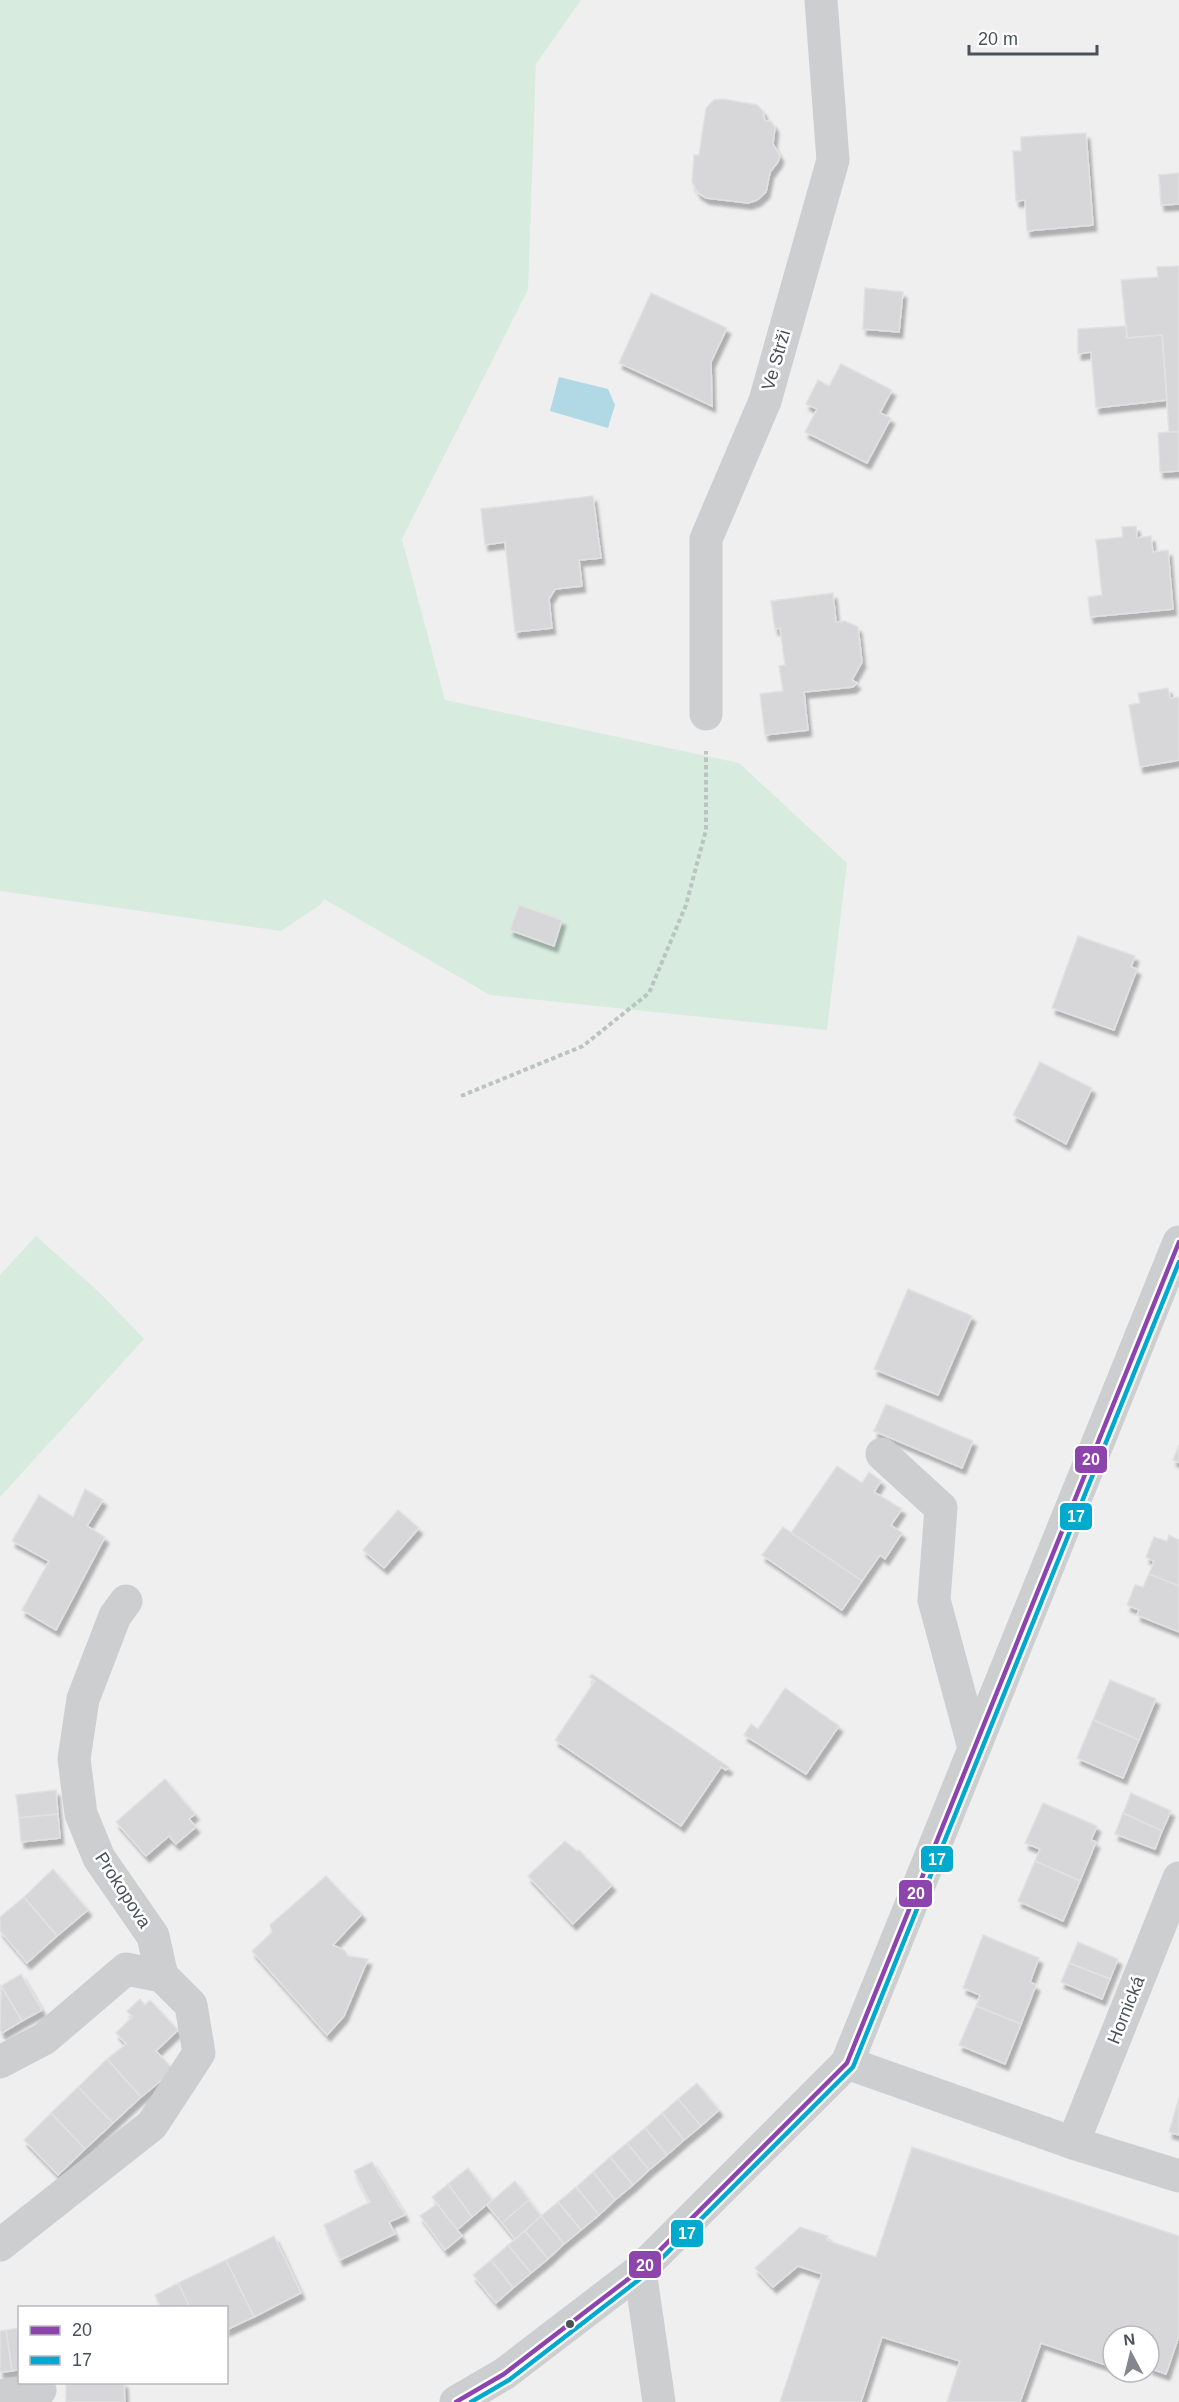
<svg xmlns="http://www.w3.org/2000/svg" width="1179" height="2402" viewBox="0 0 1179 2402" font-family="Arial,sans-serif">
	<defs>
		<filter id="shadow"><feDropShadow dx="3.5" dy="6" stdDeviation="1.5" flood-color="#0004"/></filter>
	</defs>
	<rect width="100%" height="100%" fill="#f0efef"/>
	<g fill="#d7ecdf">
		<path d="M0,0h581l-45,64 -8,226 -126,249 43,161 294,63 108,100 -20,167 -337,-35 -166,-96 -4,6 -39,26 -281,-40z"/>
		<path d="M36,1236l65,58 43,45 -144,158v-222z"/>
	</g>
	<path fill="#b0d8e5" d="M559,377l49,12 7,16 -7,23 -58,-17z"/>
	<g fill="#d7d7d9" stroke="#e1e1e2" stroke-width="1.5" filter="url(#shadow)">
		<path d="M723,99l34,6 6,6 2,10h6l4,6 -2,17 7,12 -2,6 -8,10 -4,20 -9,8 -9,3 -42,-5 -8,-5 -6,-11 2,-27h5l7,-47 8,-8z"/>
		<path d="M1086,133l7,92 -66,6 -2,-31 -9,1 -3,-50h8v-14z"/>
		<path d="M1179,173v31l-18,1 -2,-30z"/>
		<path d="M1179,266v166h-10l-7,-97 -35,3 -6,-58 37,-3 -1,-10z"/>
		<path d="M865,288l38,4 -4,40 -36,-3z"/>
		<path d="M651,293l76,35 -16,34 1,44 -93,-43z"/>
		<path d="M1126,326l1,12 35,-3 5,65 -71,8 -5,-56 -13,2v-25z"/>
		<path d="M841,364l51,26 -12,23 11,5 -24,45 -62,-31 12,-23 -11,-5 12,-24 11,6z"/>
		<path d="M1169,432h10v39l-19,1 -2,-39z"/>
		<path d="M593,496l8,62 -22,2 3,26 -27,3 -6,10 3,29 -37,4 -10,-90 -20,3 -4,-36z"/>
		<path d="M1136,526l1,12 14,-2 2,16 15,-2 5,59 -83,8 -2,-20 14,-2 -6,-55 27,-3 -1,-10z"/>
		<path d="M833,593l3,29 9,-1 13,6 4,35 -10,18 5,3 -4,4 -49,5 4,38 -43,5 -5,-41 23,-3 -4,-25 6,-1 -5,-37 -5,1 -4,-28z"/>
		<path d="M1168,688l2,10 9,-1v63l-39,7 -11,-62 11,-2 -2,-10z"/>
		<path d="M519,905l43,15 -8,26 -44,-16z"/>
		<path d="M1078,936l57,20 -4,11 6,2 -23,61 -62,-22z"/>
		<path d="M1040,1062l52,26 -26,56 -53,-29z"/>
		<path d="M908,1289l64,27 -34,79 -64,-26z"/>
		<path d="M886,1404l87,37 -11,27 -88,-37z"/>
		<path d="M1179,1445v17l-6,-2z"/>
		<path d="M837,1466l25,17 7,-11 12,9 -7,11 28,17 -11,16 11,8 -17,26 -5,-4 -18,26 -71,-48z"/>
		<path d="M85,1489l18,11 -16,26 18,11 -49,93 -34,-20 27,-49 -37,-20 27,-46 34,22z"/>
		<path d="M398,1510l21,18 -35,40 -21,-18z"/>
		<path d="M783,1527l79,54 -20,29 -80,-55z"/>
		<path d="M1169,1535l10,5v46l-30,-12 5,-13 -8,-4 8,-20 13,4z"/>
		<path d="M1149,1574l30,12v46l-42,-17 2,-5 -12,-5 8,-20 8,2z"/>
		<path d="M592,1674l137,93 -3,3 -5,-3 -40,59 -126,-86 40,-59 -6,-4z"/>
		<path d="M1110,1680l46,19 -17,41 -46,-20z"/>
		<path d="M785,1688l54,38 -33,48 -62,-39 7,-11 7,5z"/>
		<path d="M1093,1720l46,20 -16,38 -46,-20z"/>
		<path d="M165,1779l30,35 -6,5 7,8 -20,17 -7,-8 -23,20 -30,-34z"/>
		<path d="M56,1790l2,24 -39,4 -3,-23z"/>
		<path d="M1131,1793l40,18 -9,20 -39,-18z"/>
		<path d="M1043,1803l54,23 -6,14 5,2 -16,39 -45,-20 5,-12 -15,-6z"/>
		<path d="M1123,1813l39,18 -7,18 -40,-15z"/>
		<path d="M58,1814l2,24 -39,4 -2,-24z"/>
		<path d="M565,1841l12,10 2,-1 33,35 -39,39 -45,-48z"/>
		<path d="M1035,1861l45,20 -17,40 -45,-20z"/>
		<path d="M53,1869l35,41 -31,26 -33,-39z"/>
		<path d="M326,1876l36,38 -29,31 11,5 4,6 20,3 -24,57 -17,19 -75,-84 20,-19 -2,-7z"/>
		<path d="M24,1897l33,39 -30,27 -27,-32v-14z"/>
		<path d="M983,1935l56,23 -9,24 6,3 -15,39 -45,-18 4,-11 -17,-7z"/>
		<path d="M1078,1942l40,17 -8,20 -41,-16z"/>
		<path d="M1069,1963l41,16 -8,20 -41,-17z"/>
		<path d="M21,1974l21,36 -20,11 -21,-35z"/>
		<path d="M1,1986l21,35 -20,12 -2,-4z"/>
		<path d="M140,1999l5,6 5,-5 28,30 -22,21 18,19 -33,27 -34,-38 19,-15 -10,-11 16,-16 -5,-6z"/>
		<path d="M976,2006l45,18 -16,40 -46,-19z"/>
		<path d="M107,2059l34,38 -28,26 -35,-36z"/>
		<path d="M697,2083l22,27 -18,16 -23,-27z"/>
		<path d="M78,2087l35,36 -28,26 -34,-36z"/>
		<path d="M1179,2098v37l-10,-3z"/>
		<path d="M678,2099l23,27 -17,14 -22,-27z"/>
		<path d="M51,2113l34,36 -27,26 -34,-35z"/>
		<path d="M662,2113l22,27 -17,15 -22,-27z"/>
		<path d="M645,2128l22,27 -18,15 -22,-27z"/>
		<path d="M627,2143l22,27 -16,15 -23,-28z"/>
		<path d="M912,2147l267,89v100l-13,38 -17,-6v-32h-36l-1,31 -71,-24 -21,59h-73l13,-41 -78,-24 -21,65h-81l42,-128 -24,-8 -25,21 -18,-19 45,-41 28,9 -2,4 50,17z"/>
		<path d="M610,2157l23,28 -18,15 -22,-28z"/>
		<path d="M372,2162l33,53 -16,7 6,12 -55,26 -16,-35 46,-23 -16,-31z"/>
		<path d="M468,2168l24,32 -20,17 -24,-33z"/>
		<path d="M593,2172l22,28 -16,15 -23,-28z"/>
		<path d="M515,2181l14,19 -27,23 -15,-18z"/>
		<path d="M448,2184l24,33 -15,13 -25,-33z"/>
		<path d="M576,2187l23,28 -18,15 -23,-28z"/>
		<path d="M529,2200l12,16 -26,23 -13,-16z"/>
		<path d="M558,2202l23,28 -17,14 -23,-28z"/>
		<path d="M437,2204l25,32 -17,14 -25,-34z"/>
		<path d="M541,2216l23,28 -16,15 -23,-28z"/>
		<path d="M525,2231l23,28 -17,14 -23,-28z"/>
		<path d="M274,2236l27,57 -47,24 -28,-57z"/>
		<path d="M508,2245l23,28 -18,15 -22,-28z"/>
		<path d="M226,2260l28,57 -28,13v-22h-36l-12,-25z"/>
		<path d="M491,2260l22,28 -17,15 -23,-28z"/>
		<path d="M178,2283l12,25h-29l-6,-13z"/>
		<path d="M20,2328v41l-8,2 -6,-41z"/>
		<path d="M6,2330l6,41 -12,1v-41z"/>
		<path d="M66,2382h58l1,20h-59z"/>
	</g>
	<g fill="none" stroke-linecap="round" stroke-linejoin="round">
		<path stroke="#bac4c1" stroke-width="4" stroke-dasharray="4.5 3" stroke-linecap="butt" d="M461,1096l122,-50 66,-53 37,-88 20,-75v-79"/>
		<g stroke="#ccced0" stroke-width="33">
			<path d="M706,714v-175l59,-138 68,-241 -12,-160"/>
			<path d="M882,1454l59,54 -7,92 40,148"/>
			<path d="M126,1601l-11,15 -32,83 -9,60 7,55 18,44 54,78 9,40"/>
			<path d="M0,2062l44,-23 82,-70 36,7 29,29 8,48 -47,72 -152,120"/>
			<path d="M847,2063l226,80 106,33"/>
			<path d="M1073,2143l106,-265"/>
			<path d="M640,2270l19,132"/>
			<path d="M0,2396l40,-6"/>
			<path d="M456,2402l48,-28 136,-104 207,-207 332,-821"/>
		</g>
		<g stroke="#fff" stroke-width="9">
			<path id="bus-1" d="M456,2402l48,-28 136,-104 207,-207 332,-821"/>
		</g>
		<g stroke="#fff" stroke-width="9">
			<path id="bus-2" d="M471,2402l38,-22 136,-105 208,-208 326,-805"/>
		</g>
		<use href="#bus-1" stroke="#8e44ad" stroke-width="4.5"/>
		<use href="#bus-2" stroke="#00a9ce" stroke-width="4.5"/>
	</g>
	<circle fill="#495159" stroke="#fff" stroke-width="2" cx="570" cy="2324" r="5"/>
	<g text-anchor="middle" stroke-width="5" stroke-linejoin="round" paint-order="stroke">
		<g font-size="18" fill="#495159" stroke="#fff">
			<text transform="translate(776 360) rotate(-74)" y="6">Ve Strži</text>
			<text transform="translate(123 1890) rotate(57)" y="6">Prokopova</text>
			<text transform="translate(1126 2010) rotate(-68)" y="6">Hornická</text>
		</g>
	</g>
	<g stroke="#fff" stroke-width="2">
		<rect x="1074" y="1445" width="34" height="29" rx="6" fill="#8e44ad"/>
		<rect x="1059" y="1502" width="34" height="29" rx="6" fill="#00a9ce"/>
		<rect x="920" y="1845" width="34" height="28" rx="6" fill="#00a9ce"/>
		<rect x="898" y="1879" width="35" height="29" rx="6" fill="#8e44ad"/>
		<rect x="670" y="2219" width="34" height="29" rx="6" fill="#00a9ce"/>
		<rect x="628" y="2250" width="34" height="29" rx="6" fill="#8e44ad"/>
	</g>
	<g font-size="16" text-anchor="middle" font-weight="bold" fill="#fff">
		<text x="1091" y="1465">20</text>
		<text x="1076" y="1522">17</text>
		<text x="937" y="1865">17</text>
		<text x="916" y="1899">20</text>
		<text x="687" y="2239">17</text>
		<text x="645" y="2271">20</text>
	</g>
	<rect x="18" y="2306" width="210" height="78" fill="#ffffff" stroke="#b6b9bd" stroke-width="1.5"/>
	<rect x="30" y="2326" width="30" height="9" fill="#8e44ad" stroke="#b6b9bd" stroke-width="1.5"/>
	<text x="72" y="2336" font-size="18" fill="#495159">20</text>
	<rect x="30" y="2356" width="30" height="9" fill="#00a9ce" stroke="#b6b9bd" stroke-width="1.5"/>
	<text x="72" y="2366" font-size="18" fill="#495159">17</text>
	<g transform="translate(1131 2354) rotate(353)"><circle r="28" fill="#ffffff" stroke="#b6b9bd" stroke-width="1.5"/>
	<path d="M0-4.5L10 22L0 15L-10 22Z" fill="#83888e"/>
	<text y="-9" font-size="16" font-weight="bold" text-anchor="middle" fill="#495159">N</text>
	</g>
	<path d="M969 45v9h128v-9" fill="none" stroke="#495159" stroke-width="3"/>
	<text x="978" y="45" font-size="18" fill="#495159" stroke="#ffffff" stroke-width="4.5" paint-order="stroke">20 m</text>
</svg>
